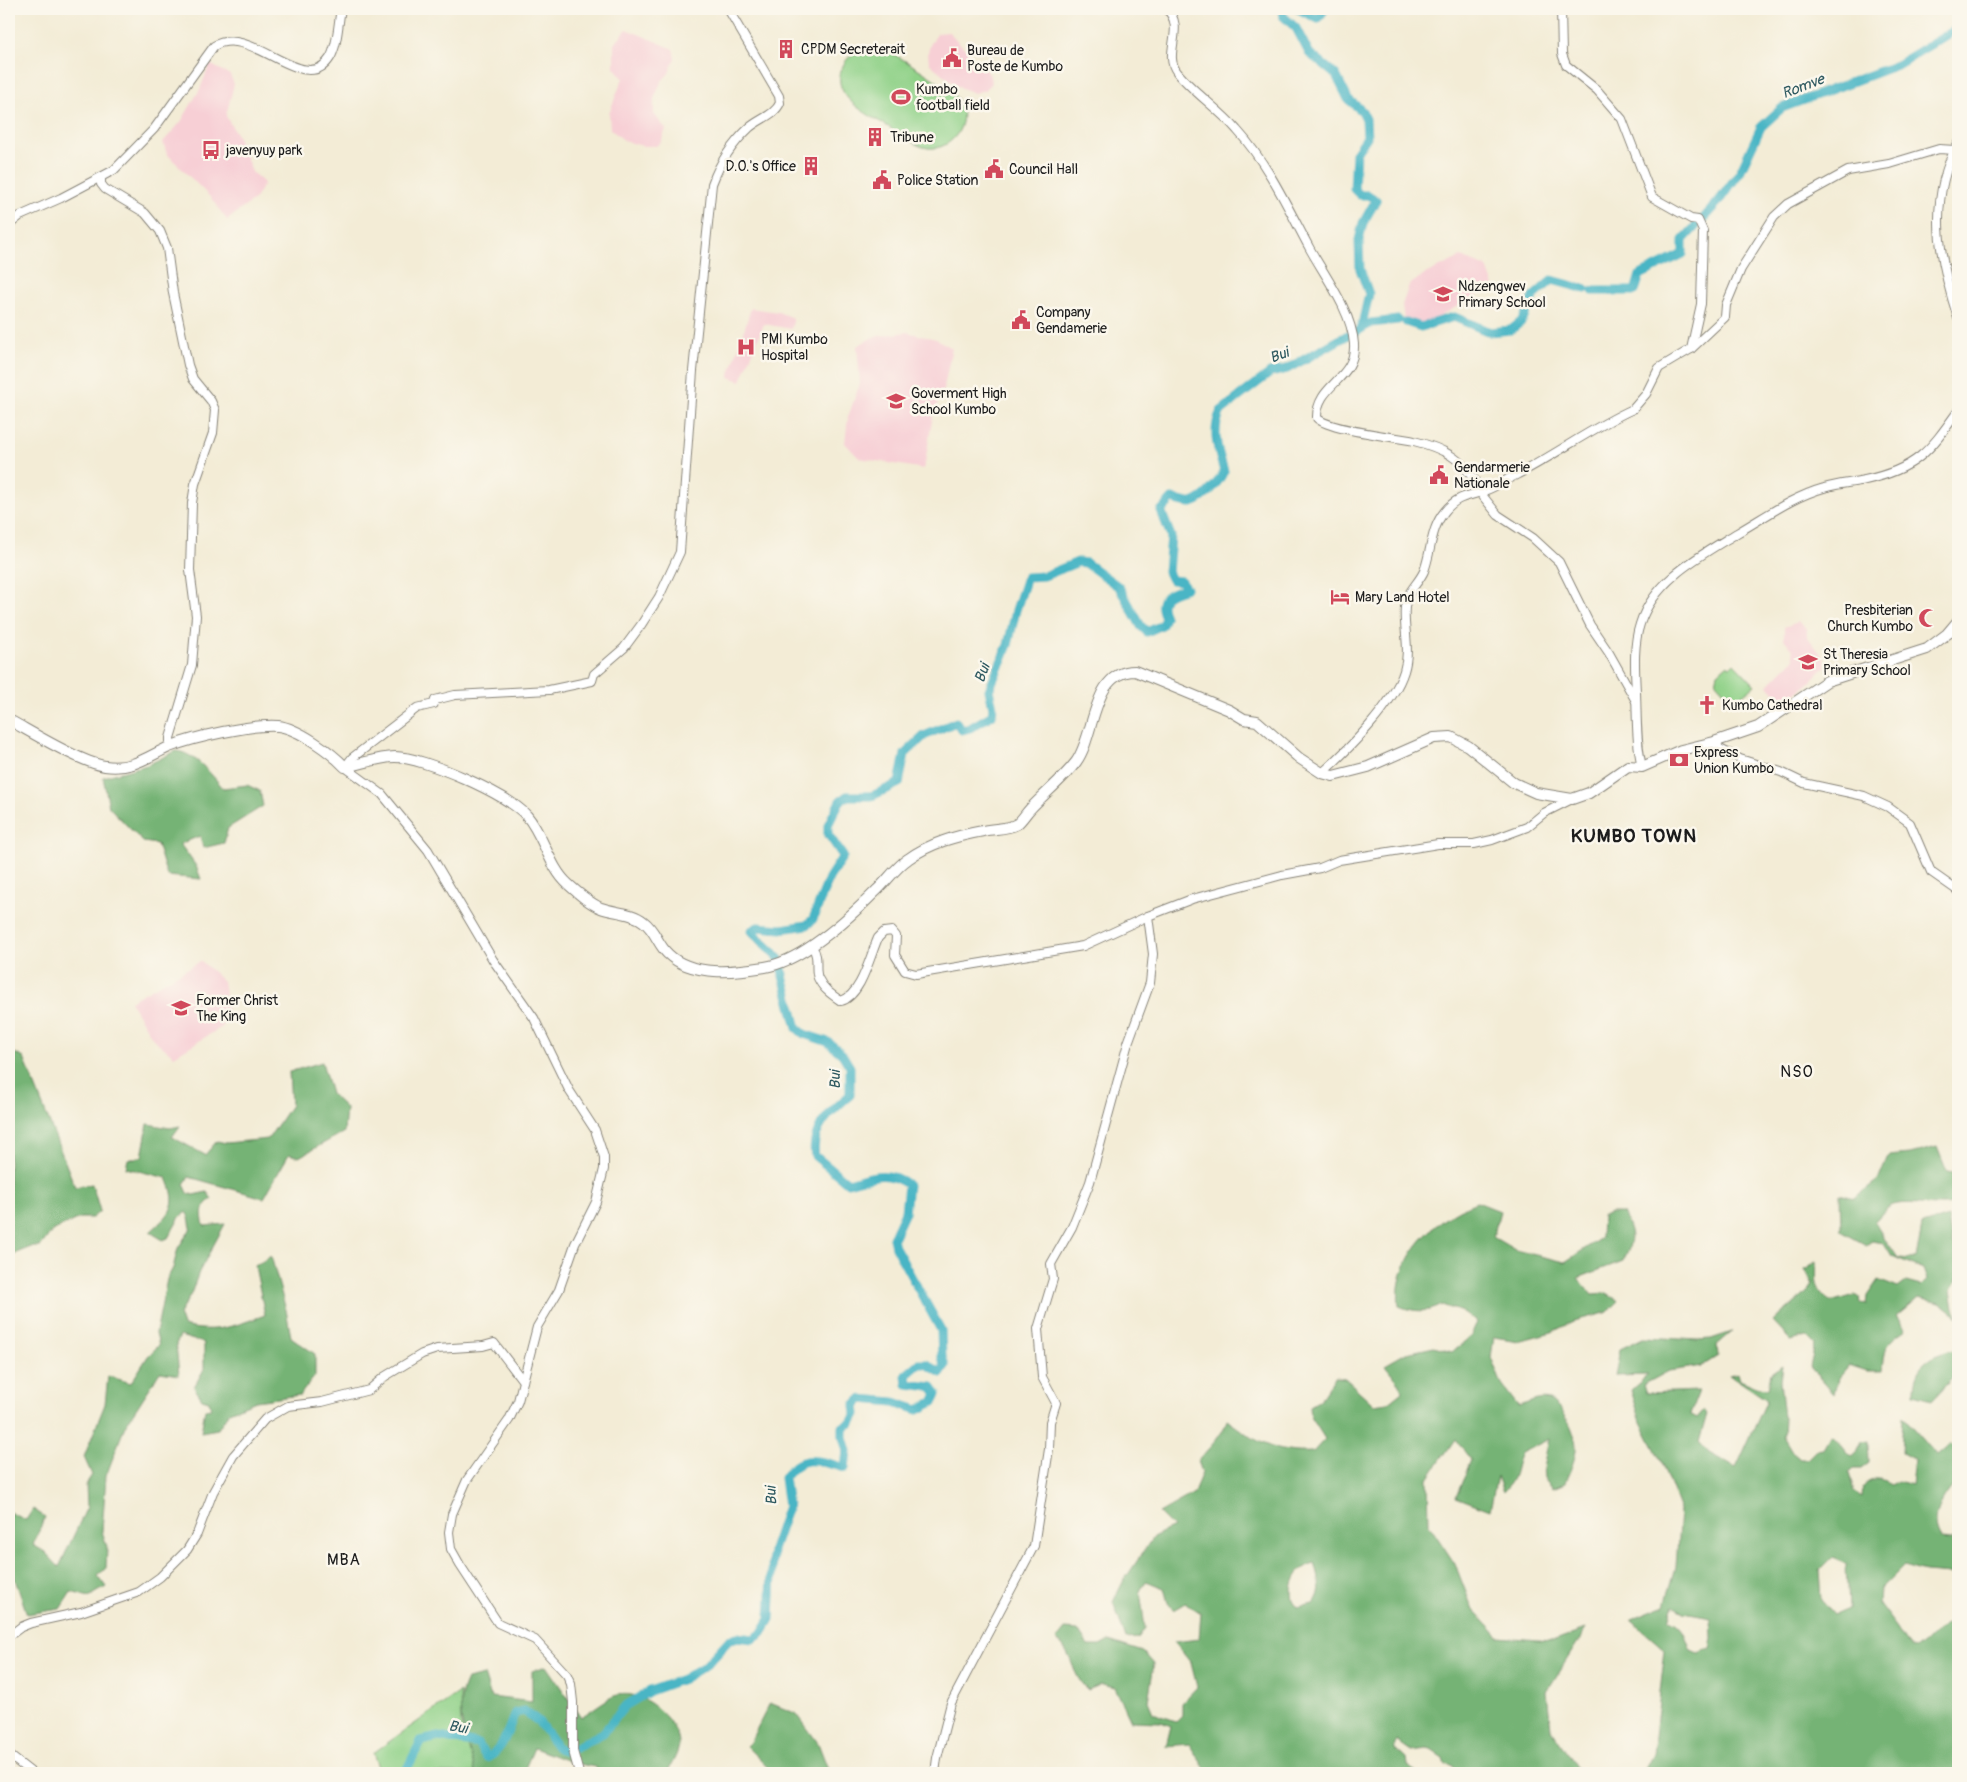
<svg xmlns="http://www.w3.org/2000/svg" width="1967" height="1782" viewBox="0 0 1967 1782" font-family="Pangolin,sans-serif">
	<rect width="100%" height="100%" fill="#fbf7ec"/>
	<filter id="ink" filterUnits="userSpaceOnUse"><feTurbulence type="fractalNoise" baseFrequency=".02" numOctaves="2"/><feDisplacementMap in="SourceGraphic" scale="10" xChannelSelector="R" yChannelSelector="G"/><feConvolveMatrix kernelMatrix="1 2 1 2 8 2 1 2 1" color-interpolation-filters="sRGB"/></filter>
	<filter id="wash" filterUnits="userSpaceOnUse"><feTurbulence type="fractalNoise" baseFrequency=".0096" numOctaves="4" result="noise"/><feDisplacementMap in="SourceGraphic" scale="20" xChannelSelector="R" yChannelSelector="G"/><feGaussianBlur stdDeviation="1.12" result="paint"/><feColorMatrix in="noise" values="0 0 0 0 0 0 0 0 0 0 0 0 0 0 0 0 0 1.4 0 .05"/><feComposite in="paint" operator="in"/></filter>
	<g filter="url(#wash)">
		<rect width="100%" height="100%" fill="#f3ecd6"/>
		<g fill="#f7cfd5">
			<path d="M627,29l46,20 2,9 -6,15 -8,9 -7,17v15l12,15 -5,13 -5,4h-13l-18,-5 -15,-12 -1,-16 14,-35 -9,-11v-23z"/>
			<path d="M949,32l40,42 3,9 -7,7 -11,3 -17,-7 -28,-23 -1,-11 3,-9 7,-10z"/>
			<path d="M210,64l20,11 4,9 -8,32 12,21 14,35 12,11 -9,16 -28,21 -16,-22 -44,-44 -4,-12 18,-20 19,-33z"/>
			<path d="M1461,257l26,10 7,19 -52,29 -8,10 -13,2 -17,-7 -2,-15 7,-20 18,-12z"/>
			<path d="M751,308l27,4 15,6v3l-2,8 -27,-5 -23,57 -12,-4z"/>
			<path d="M906,332l30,7 16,9 -8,39 -11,28 -9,54 -65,-11 -14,-15 3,-26 12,-34 -3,-37 16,-9z"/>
			<path d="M1798,622l9,7v7l17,22 2,8 -19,19 -24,17 -15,-17 26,-26 -1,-9 -9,-11v-12z"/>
			<path d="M201,961l22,20 5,35 -6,11 -48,29 -21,-17 -23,-38z"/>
		</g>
		<g fill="#90d188" stroke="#567652">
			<path d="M867,47c5,0 11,0 15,2 15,5 69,39 76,51 15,23 -8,55 -35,47 -13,-4 -25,-14 -36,-21 -19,-12 -57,-29 -45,-58 5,-12 14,-17 25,-21z"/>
			<path d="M1734,663l21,22 -21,17 -18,-20 2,-9 10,-9 2,3z"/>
			<path d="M460,1692l1,33 10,28 4,20h-95l-7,-20z"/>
		</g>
		<g fill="#74b374" stroke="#486848" fill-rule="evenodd">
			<path d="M176,751c19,2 35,23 47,37l24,-3 13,6 3,15 -35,22 -4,15 -21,5 -3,-12 -20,8 16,22 5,13 -34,-3 -10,-32 -14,-2 -34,-35 -6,-30 44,-12z"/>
			<path d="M9,1050l15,8 51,129 17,-3 8,27 -8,7h-12l-28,13 -12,16h-9l-22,9z"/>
			<path d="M322,1062l9,32 15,14 -2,24 -45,25 -10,-3 -25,44 -75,-21 -5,7 4,9 5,2 14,-3 5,7c-11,7 -11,14 -8,27l21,-2 -26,48 -8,22 -12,20 4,12c33,8 51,0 82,-11l-10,-49 16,-10 15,54 5,27 24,17v22l-15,19 -44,6 -27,11 -11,17 -17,3 4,-23 6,-1 -2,-7 -7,-2 -8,-12 10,-18v-26l-24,-7 -4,8 3,31 -19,-3 -35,54 -19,50 -4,55 5,16 -1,21 -8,8 8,11 -17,10 -18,-5 -11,17 -33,5 -18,-52v-50l17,8 7,-11 12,8 -12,28 12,7 14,15 28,-60 -1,-23 6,-9 -8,-18 21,-53 3,-28 23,7 17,-27 11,-11 -3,-12 11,-54 6,-11 5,-20 13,-20 -2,-11 -3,-5 -6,5 -12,21 -5,2 -13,-8c22,-19 29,-27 17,-54l-41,-10 2,-9 14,-2 6,-33 22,4 10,-2 -8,11 33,18 12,-14 9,2 42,-4 23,-34 -2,-33z"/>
			<path d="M1937,1147l10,25 11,2v29c-20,6 -53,-4 -67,3 -6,3 -12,11 -17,16l24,36 18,1 6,-34 26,-8 4,27 6,1v33l-7,11 3,20 4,8 -18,-14 -22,-5 -22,19 10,12c-21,14 -21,17 -23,42h-16l-18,-6 -11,13 -4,16 -24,-27 5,-22 -8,-8 -16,4 -18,-19c12,-14 29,-21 40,-37l-8,-16 12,-8c-1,19 -3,29 14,41l24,-7 4,2 1,7 6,1 1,-9 11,-16 20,8 8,-6 15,4 6,-6 -4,-11 -31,-13 -8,-13 -12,-2 -6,4 -25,-14 -1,-37 14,4 24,-18 10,-24 22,-2z"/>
			<path d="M1477,1202l23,9 -7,26 22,13 50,12 36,-24 1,-22 9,-3h12c10,22 11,26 0,48l-45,17 14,16 13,-1 14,8 -11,11 -34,9 -22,11 -34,9 -24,-4 -3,20 11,28 16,21c9,-2 22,-9 31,-6 15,7 28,34 27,50 -1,11 -7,22 -11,33l-12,5 -9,-10 -1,-11 6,-28 -28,14c-8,18 -3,23 -18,39l-6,-16 -7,34 -34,-13 15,-37 -16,-21 -27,40 1,46 26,39 17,44 27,29 53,4 34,-12 -39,62 4,38 29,44h-124l-3,-6 -8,-3 -2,-6 -12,-8 -4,-1 -16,2 -14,-10 -2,8 11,10 1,7 11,7h-210l-19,-29 -23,2 5,-20 -10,-4 -30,-1 -16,-34 -13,-3 -14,6c-17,-14 -14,-37 -32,-50l9,-11 13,1 10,16h12l9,-5 34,11 11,12 -6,37 5,12 23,8 6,-6v-12l15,-16 -6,-24 -17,-21 25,-3 2,-26 -15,-10 -12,7 -6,-7 -4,-15 -18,-7 -6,10 5,37 -7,10 -12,1 -13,-37 10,-20 30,-45 20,-10 -14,-14 35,-20 8,-21 -4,-11c10,-13 25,-25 29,-41 30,22 47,34 86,32l12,-13 -14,-22 -1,-11 10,-6 15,-23 10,1 29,27 13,-2 15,-12 -2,-7 -15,-19 21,-12 28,-6 18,5 19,-16 6,-13 -12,-10 -23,-8c-13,8 -29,7 -43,1 -6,-48 36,-89 78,-104zM1315,1563c4,15 9,29 -2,41l-15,3 -5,-7c-4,-17 5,-33 22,-37z"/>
			<path d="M1732,1332l-15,13 1,11 -16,10 -33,5 -26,14 3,8 53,-2 -9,23 7,4 6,-7 4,3 -8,28 10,11 27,15 31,-68 -37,-25 8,-2 2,7 17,7 11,1 3,-15 11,-8 -2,16 4,37 -1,18 10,17 7,6h7l9,-9 7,-1 8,-14c9,5 12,15 21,22l4,-3 6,-13 6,-1 1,22 -8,6h-8l-4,4 5,20 8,5 1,-11c10,-9 16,-7 28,-1l7,-4 13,4 3,-25 -13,-7 2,-37 34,40 14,-12 7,5v32c-15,14 -30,40 -17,58l10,1 7,-5v44l-10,-5 -23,-2 -22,-6 -23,23 -1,15 18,24 13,21 5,1 43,-33v156h-315l10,-19 12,-105 -34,-30 34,-14 11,-38 4,-57 -20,-51 -19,-37 -10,-32 17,-15 -33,1 5,-27 25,-12 53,3 13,-1zM1832,1558l14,6 2,45 -14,6 -13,-15 -2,-29zM1674,1606l10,6 27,5 1,22 -2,9 -12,5 -7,-3c-6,-13 -7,-26 -23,-30l3,-10z"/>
			<path d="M1958,1349v22l-26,28 -18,-5c-1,-32 17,-39 44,-45z"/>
			<path d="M546,1666l35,51c10,-6 22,-16 33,-21 25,-9 56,18 64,41 4,12 -6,25 -11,36h-67l-5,-6 -21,-4 -40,-15 -11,25h-48c-6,-32 -24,-62 -8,-94l17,-4 7,22 41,5v-31z"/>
			<path d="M770,1703l27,11 21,29 10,26 4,4h-59l-27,-27 4,-4z"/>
		</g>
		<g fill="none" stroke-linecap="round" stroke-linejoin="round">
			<g stroke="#49b5c5" stroke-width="9">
				<path d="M1282,9l1,7 13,12 13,25 27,22 12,24 14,12 4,8 1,18 -11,16 -2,36 6,6h8l8,5 -13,23 -4,17 1,29 9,25 -8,35 -5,3"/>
				<path d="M1298,9l20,10 7,-10"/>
				<path d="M1702,220l16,-18 22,-30 21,-45 21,-19 115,-43 61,-37"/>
				<path d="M1593,291h42l5,-16 43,-21v-14l13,-14"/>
				<path d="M1406,322l15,5 33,-10 36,15 21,-2 11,-9 11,-24 19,-17 33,9"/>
				<path d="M1361,329l10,-6 27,-3"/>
				<path d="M405,1773l16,-32 18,-4 39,7 9,14c17,-8 21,-29 28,-45l9,-2 14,10 19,26 6,4 9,-2 31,-16 22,-27 25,-15 33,-12 23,-14 23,-25 8,-3 16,2 8,-5 9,-15 3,-69 15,-44 -4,-28c18,-26 35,-17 61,-10l2,-17 -4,-14v-10l8,-4 5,-9 -1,-9 6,-6 33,3 24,8 15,-8 4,-8 -5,-7 -25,-3 -1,-9 13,-11h8l14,9 4,-7 -3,-9 -1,-27 -46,-83 -2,-9 12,-26 3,-27c-21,-16 -37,-8 -60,-2l-33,-27c-5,-27 16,-45 35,-61v-28l-8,-13 -14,-12 -24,-8 -7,-6 -14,-52 -1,-10 -4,-9 -27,-26 7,-4 24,2 25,-4 6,-6 16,-41 14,-22 -15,-22v-9l12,-24 7,-5h25l27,-13 6,-29 19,-18 32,-14 6,8 8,-2 22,-13 1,-8 -4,-17 19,-45 8,-35 11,-33 17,-1 34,-14 8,1 33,24 22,39 6,6 15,-7 3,-8c-10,-20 5,-24 21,-29l-5,-7 -9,-1 -4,-8 3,-36 -10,-25 11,-12c6,1 15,5 20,4 13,-4 27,-21 32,-32 -6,-20 -13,-40 -3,-60l49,-38 17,-4 61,-34"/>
			</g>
		</g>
	</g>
	<g filter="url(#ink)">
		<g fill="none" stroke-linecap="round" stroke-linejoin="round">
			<g stroke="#888479" stroke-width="10">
				<g id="secondary">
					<path d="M1166,9c21,17 -4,45 11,63 17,21 42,37 60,58 31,34 51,78 73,119 15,27 42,63 44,95 2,36 -38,40 -37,74 11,12 79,19 97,23 12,3 25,7 36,14 14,8 23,24 33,36l-1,4 16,20 35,23 26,24 31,63 19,28 27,48"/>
					<path d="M1561,9l1,45 4,11 31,25 25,29 30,78 39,22 7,1 5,11 -2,73 -10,45"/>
					<path d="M1958,143c-31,58 -19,116 0,175"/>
					<path d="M101,178v6l4,5 40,24 15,18 7,17 6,45 15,72 5,14 18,22 4,9 -2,23 -18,51 -3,19 -2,67 6,46 -4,49 -22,73v9"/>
					<path d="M9,225l11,-9 41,-18 53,-28 40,-41 60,-83c37,-23 91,52 116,12 8,-13 8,-35 11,-49"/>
					<path d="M1714,742l6,7 20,10 41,13 23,11 60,13 24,11 22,16 21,49 27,19"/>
					<path d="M1642,767c-6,-25 -5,-50 -6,-75 -1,-21 -3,-47 4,-68 14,-44 60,-68 97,-91 28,-16 55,-36 87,-45 13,-4 27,-5 41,-8 51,-11 64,-28 93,-69"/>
					<path d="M1322,773c26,-23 72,-69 82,-102 7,-22 -1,-43 1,-64 1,-15 14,-24 19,-36 8,-21 6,-42 21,-60 13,-16 23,-14 39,-20 12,-4 23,-12 34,-17 39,-20 75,-47 115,-65l13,-15 13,-26 32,-19 34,-32 1,-12 15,-36 33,-52 14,-13 60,-33 41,-7 50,-15 16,1"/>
					<path d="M812,947c8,10 2,21 6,31 5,11 14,17 23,23 20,-5 29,-45 37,-63l6,-6 8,-1 4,5 -1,19 10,16 11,3 167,-28 65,-30"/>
					<path d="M9,1636l12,-9 10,-4 50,-11 58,-20 21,-15 27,-27 10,-16 16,-42 20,-36 32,-37 23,-13 34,-4 47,-12 15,-13 38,-23 15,-5 46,-3 11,-3 29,38"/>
					<path d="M9,1755l23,18"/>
					<path d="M579,1773l-6,-22v-49l-2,-18 -4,-9 -32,-35 -37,-17 -38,-58 -9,-16 -2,-17 3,-18 15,-34 42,-60 9,-19 19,-74 22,-37 16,-46 21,-42 8,-33v-12l-9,-27 -26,-40 -35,-72 -41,-58 -65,-110 -46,-56 -37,-27 7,-9 65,-50 17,-4 1,-4 20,-5 94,-5 43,-9 2,-7 30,-26 17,-23 18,-28 21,-45 13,-181 19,-187c8,-22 20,-40 37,-56 10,-9 26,-13 31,-25l-1,-7 -51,-87"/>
					<path d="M935,1773l2,-15 14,-55 83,-157 15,-97 1,-27 6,-19 -14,-26 -4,-48 15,-50 -2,-15 21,-37 18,-45 38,-139 22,-60 3,-29 -5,-38 44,-17 90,-24 38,-7 19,-8 99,-16h36l18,-4 35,-13 17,-14 28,-14"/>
				</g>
			</g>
			<g stroke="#888479" stroke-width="12">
				<path id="highway" d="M9,720c24,13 71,42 96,46 27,4 42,-9 64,-19 25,-10 83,-23 109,-21 20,2 54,27 67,41 16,-3 34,-10 50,-10 28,0 113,37 132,59 17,20 22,51 41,68 10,9 21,19 33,24 14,5 31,4 43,14 11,8 14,23 24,32 24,23 67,18 97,13 38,-6 84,-49 111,-76 11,-10 20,-24 32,-32 22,-16 48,-23 75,-28 12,-3 23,-1 34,-7 5,-4 9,-11 13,-15 15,-16 33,-30 46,-47 20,-27 15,-91 59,-91l94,39 15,9 13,2 42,37 23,15 11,3 35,-9 66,-29 17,-1 17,9 46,37 22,10 36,6 17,-6 39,-27 14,1 39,-17 33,-8 44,-15 69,-46 100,-32 20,-15 11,-13"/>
			</g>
			<use href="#secondary" stroke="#fff" stroke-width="8"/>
			<use href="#highway" stroke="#fff" stroke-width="10"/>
		</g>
	</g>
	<defs>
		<g id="building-bare" transform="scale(1.5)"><path d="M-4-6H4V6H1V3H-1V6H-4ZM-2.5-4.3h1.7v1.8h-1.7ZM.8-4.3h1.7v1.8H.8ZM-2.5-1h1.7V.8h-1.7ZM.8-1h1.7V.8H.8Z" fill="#d1495b" stroke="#fbf7ec" stroke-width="2.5" paint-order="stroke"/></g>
		<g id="civic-bare" transform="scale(1.5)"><path d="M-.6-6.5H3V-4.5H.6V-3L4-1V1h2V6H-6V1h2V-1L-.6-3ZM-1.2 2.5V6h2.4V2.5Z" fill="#d1495b" stroke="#fbf7ec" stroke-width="2.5" paint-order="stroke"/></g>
		<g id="stadium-bare" transform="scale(1.5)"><path d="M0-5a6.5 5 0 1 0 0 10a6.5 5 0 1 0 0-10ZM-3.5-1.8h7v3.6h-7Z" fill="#d1495b" stroke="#fbf7ec" stroke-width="2.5" paint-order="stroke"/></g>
		<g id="bus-bare" transform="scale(1.5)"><path d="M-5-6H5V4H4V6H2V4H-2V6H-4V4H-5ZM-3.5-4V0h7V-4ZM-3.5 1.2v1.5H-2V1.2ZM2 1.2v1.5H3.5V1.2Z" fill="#d1495b" stroke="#fbf7ec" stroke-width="2.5" paint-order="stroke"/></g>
		<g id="school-bare" transform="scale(1.5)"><path d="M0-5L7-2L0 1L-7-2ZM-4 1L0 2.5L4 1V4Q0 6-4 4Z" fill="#d1495b" stroke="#fbf7ec" stroke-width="2.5" paint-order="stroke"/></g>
		<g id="hospital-bare" transform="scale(1.5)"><path d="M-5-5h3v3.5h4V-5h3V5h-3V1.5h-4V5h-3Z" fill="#d1495b" stroke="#fbf7ec" stroke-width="2.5" paint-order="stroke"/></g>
		<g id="hotel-bare" transform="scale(1.5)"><path d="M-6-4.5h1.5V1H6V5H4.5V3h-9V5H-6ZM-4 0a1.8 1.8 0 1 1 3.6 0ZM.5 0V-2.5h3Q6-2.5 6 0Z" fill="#d1495b" stroke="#fbf7ec" stroke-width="2.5" paint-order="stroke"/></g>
		<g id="mosque-bare" transform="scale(1.5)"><path d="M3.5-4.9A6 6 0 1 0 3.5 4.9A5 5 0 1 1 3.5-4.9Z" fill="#d1495b" stroke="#fbf7ec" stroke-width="2.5" paint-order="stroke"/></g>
		<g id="church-bare" transform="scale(1.5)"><path d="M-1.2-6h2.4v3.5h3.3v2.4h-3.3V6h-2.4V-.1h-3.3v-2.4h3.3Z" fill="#d1495b" stroke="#fbf7ec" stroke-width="2.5" paint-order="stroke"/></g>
		<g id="bank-bare" transform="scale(1.5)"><path d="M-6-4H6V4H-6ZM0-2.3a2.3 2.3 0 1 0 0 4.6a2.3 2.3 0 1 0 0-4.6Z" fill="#d1495b" stroke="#fbf7ec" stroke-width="2.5" paint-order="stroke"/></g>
	</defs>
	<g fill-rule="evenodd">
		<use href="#building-bare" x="786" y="49"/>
		<use href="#civic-bare" x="952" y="58"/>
		<use href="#stadium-bare" x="901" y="97"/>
		<use href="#building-bare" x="875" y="137"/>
		<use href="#bus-bare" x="211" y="150"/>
		<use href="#building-bare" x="811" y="166"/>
		<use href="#civic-bare" x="994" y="169"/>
		<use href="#civic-bare" x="882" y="180"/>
		<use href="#school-bare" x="1443" y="294"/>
		<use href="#civic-bare" x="1021" y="320"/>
		<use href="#hospital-bare" x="746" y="347"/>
		<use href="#school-bare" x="896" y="401"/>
		<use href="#civic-bare" x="1439" y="475"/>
		<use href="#hotel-bare" x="1340" y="597"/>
		<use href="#mosque-bare" x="1928" y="618"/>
		<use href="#school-bare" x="1808" y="662"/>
		<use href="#church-bare" x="1707" y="705"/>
		<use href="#bank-bare" x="1679" y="760"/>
		<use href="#school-bare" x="181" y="1008"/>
	</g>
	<g text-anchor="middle" stroke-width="5" stroke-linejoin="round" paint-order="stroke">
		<g font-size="14" fill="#1c1c1c" stroke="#fbf7ec" text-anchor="start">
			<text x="801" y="54">CPDM Secreterait</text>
			<text x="967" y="55">Bureau de<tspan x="967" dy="16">Poste de Kumbo</tspan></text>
			<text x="916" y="94">Kumbo<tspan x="916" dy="16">football field</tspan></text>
			<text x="890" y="142">Tribune</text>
			<text x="226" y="155">javenyuy park</text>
			<text x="796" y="171" text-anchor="end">D.O.'s Office</text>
			<text x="1009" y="174">Council Hall</text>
			<text x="897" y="185">Police Station</text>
			<text x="1458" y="291">Ndzengwev<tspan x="1458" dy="16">Primary School</tspan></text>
			<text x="1036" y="317">Company<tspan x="1036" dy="16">Gendamerie</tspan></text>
			<text x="761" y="344">PMI Kumbo<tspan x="761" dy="16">Hospital</tspan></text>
			<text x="911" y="398">Goverment High<tspan x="911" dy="16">School Kumbo</tspan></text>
			<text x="1454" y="472">Gendarmerie<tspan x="1454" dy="16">Nationale</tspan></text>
			<text x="1355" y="602">Mary Land Hotel</text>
			<text x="1913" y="615" text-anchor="end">Presbiterian<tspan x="1913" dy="16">Church Kumbo</tspan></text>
			<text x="1823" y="659">St Theresia<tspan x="1823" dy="16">Primary School</tspan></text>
			<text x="1722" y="710">Kumbo Cathedral</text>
			<text x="1694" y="757">Express<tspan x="1694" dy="16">Union Kumbo</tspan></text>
			<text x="196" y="1005">Former Christ<tspan x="196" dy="16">The King</tspan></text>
		</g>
		<g font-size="15" font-style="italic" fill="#2e5960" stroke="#fbf7ec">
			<text transform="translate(1803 86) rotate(-21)" y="5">Romve</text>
			<text transform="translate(1279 355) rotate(-21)" y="5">Bui</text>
			<text transform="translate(982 673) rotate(-70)" y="5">Bui</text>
			<text transform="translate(835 1080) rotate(-90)" y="5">Bui</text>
			<text transform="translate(771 1496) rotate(-93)" y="5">Bui</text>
			<text transform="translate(458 1727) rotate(10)" y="5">Bui</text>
		</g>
		<g font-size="16" letter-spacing="1" fill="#1c1c1c" stroke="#fbf7ec">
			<text x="1797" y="1077">NSO</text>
			<text x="344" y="1565">MBA</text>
		</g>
		<g font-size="19" font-weight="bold" letter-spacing="1" fill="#1c1c1c" stroke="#fbf7ec">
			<text x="1634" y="842">KUMBO TOWN</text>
		</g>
	</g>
	<rect width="1967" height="1782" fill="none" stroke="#fbf7ec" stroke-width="30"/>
</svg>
